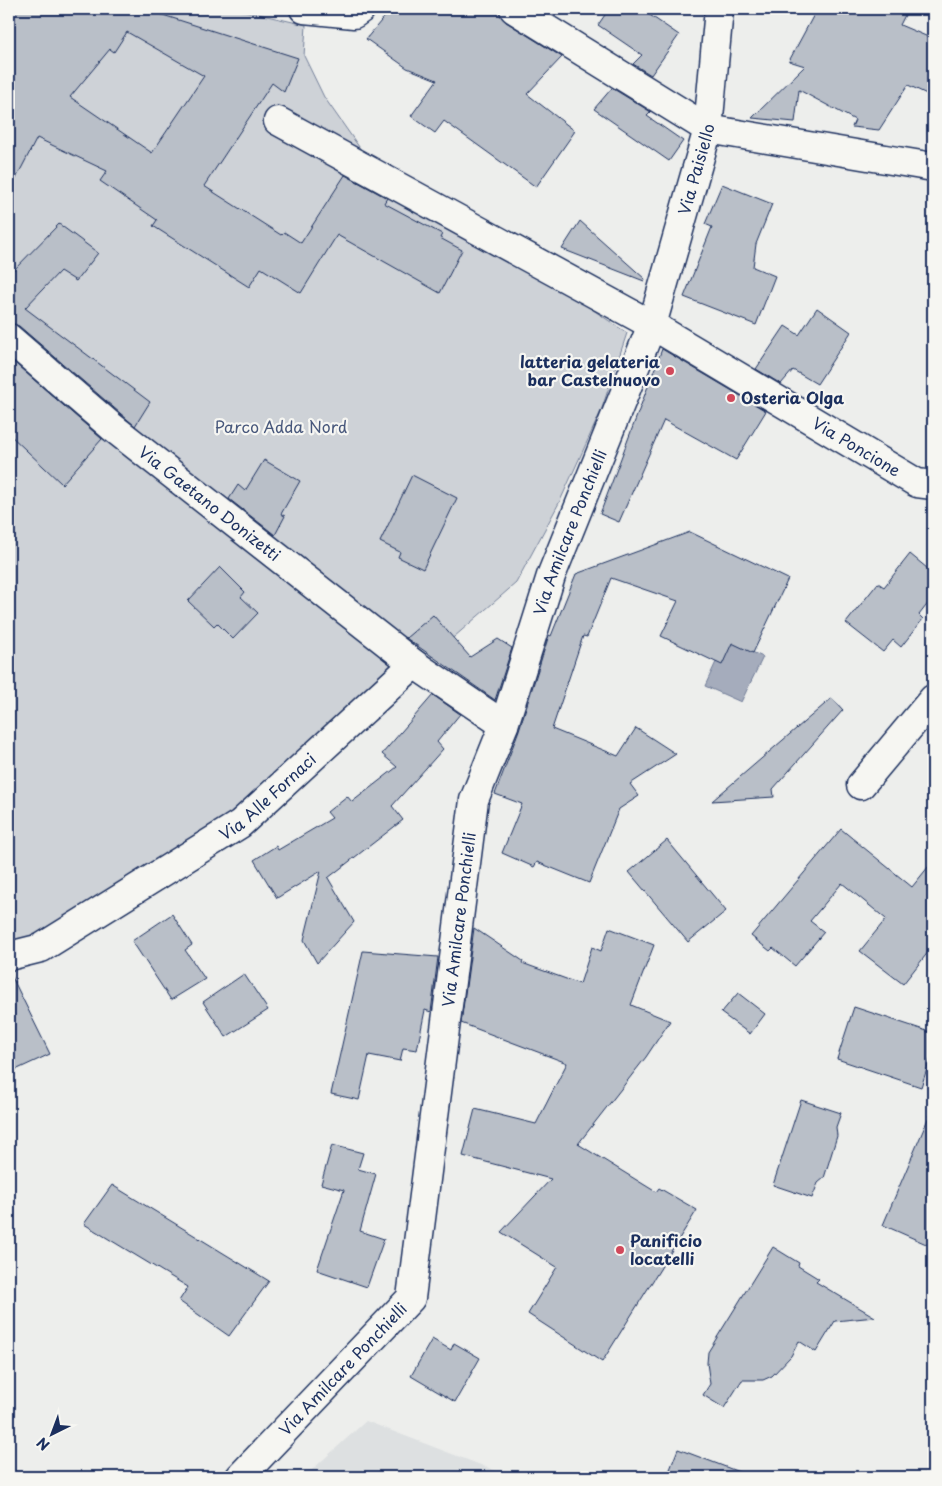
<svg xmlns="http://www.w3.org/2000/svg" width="942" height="1486" viewBox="0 0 942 1486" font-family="'Playpen Sans',sans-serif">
	<rect width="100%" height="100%" fill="#edeeec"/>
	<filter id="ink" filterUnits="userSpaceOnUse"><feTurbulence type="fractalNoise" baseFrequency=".02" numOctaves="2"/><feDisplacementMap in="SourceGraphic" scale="10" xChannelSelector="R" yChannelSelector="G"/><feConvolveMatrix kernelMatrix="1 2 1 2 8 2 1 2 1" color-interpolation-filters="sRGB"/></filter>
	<g filter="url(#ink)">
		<path fill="#dde0e1" d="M366,1421l146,56h-208z"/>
		<path fill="#ced2d7" stroke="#74809a" d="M9,9h211l25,2 61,14 -2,31 20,41 40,57 263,179 -26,78 -41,90 -44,82 -124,108 -243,190 -140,67z"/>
		<path fill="#a5acbc" stroke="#6e7a96" d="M732,643l31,14 -22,45 -36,-16 11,-24 6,2z"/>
		<g fill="#b9bfc8" stroke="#1b2f5e" fill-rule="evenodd">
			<path d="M9,9h135l154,49 -14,34 -12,-9 -68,103 77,49 3,-3 17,11 44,-68 42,23 -3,5 58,31 -2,4 22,12 -22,43 -103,-58 -36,58 -40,-25 -12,19 -96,-61 4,-6 -57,-39 7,-10 -70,-33 -28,54zM127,32l77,44 -52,77 -82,-56 40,-48 4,3z"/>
			<path d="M391,9h103l5,2 7,11 56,35 -35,37 48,37 -39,56 -92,-66 -9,12 -24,-17 26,-36 -30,-12 -41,-29z"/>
			<path d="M609,9h32l38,26 -28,40 -18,-11 9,-9 -44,-30z"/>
			<path d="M817,9h91l-8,16 33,14v58l-25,-12 -29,45 -27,-3 3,-7 -56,-30 -4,32 -43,-4 53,-52 -16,-5z"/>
			<path d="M612,88l39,24 -4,4 36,25 -14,20 -75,-52z"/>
			<path d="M722,184l50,20 -16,40 -3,23 22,9 -19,49 -72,-28 28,-70 -7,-3z"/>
			<path d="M580,221l65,58 -1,2 -82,-32z"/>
			<path d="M59,224l39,29 -22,28 -16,-10 -35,37 125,94 -15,24 -116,-100 -10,-3v-48z"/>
			<path d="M817,308l34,24 -34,52 -24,-14 -12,14 -25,-15 29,-43 14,9z"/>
			<path d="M662,349l104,62 -30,49 -72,-40 -45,102 -19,-8z"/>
			<path d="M9,358l93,81 -40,45 -53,-50z"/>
			<path d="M264,460l36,21 -19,33 4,2 -10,19 -46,-36 9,-14 7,6z"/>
			<path d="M412,475l45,23 -34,71 -25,-12 2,-5 -20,-10z"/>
			<path d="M690,532l98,47 -35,74 -21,-10 -10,22 -61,-29 17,-35 -67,-23 -24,59 -4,-1 -31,93 66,27 18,-28 40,26 -46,30 9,12 -20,13 -30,74 -52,-21 -3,5 -32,-14 20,-49 -27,-10 24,-64 30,-95 2,1 25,-62z"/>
			<path d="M910,554l23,19v24l-14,18 4,4 -22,28 -8,-7 -10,12 -37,-29 32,-40 6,4z"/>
			<path d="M220,567l25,25 -4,5 17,16 -25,26 -16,-16 -3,3 -26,-25z"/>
			<path d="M433,615l37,42 28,-18 14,9 -17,52 -89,-62z"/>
			<path d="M433,695l27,19 -23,28 6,7 -51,57 11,14 -75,58 26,44 -37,41 -13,-23 17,-69 -44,27 -23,-38 22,-14 2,4 54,-32 -5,-6 20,-16 5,6 45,-35 -15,-13z"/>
			<path d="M832,698l11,12 -70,79 1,8 -62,4z"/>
			<path d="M841,829l71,58 21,-26v85l-30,38 -43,-33 26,-32 -44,-36 -32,38 14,11 -29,34 -22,-18 -3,3 -19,-15z"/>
			<path d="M667,840l59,71 -38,31 -59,-70z"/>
			<path d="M172,914l20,31 -7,5 20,29 -34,21 -39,-59z"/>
			<path d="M474,928l49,33 -1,2 58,21 12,-37 9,4 8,-23 45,17 -23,60 39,16 -24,36 -68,87 78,48 3,-4 38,22 -95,152 -74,-48 29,-47 -56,-35 50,-53 -88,-23 12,-47 61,15 31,-61 -106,-40z"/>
			<path d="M363,951l75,6 -7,55 -6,-2 -8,40 -14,-2 -3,13 -31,-6 -10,45 -28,-6z"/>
			<path d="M9,971l41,83 -41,19z"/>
			<path d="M244,974l24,36 -42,27 -23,-35z"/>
			<path d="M738,993l27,21 -15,20 -29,-21z"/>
			<path d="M854,1007l79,26v18l-12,36 -84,-28z"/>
			<path d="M801,1100l40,13 -5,14 1,9 -13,42 -6,5 -6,15 -39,-13z"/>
			<path d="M933,1107v140l-50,-22z"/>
			<path d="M332,1145l31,8 -5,16 18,5 -16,57 24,8 -17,48 -50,-17 27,-80 -23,-6z"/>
			<path d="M112,1185l157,96 -40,55 -50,-35 9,-14 -104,-63z"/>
			<path d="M773,1247l26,16 -1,3 21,13 -3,3 59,35 -40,4 -19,31 -17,-11 -8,15 -19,20 -9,4h-21l-18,28 -21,-13 7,-11 -3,-21 1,-11z"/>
			<path d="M432,1339l19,11 3,-7 26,15 -25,44 -44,-26z"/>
			<path d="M678,1449l69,26 -1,2h-79z"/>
		</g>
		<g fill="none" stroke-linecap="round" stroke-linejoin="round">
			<g stroke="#1b2f5e" stroke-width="31">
				<g id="street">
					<path d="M304,9l50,5 7,-5"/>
					<path d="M514,9l194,120 225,38"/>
					<path id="s1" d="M278,121l374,204 265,158 16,2"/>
					<path id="s2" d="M9,338l103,89 302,237"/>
					<path d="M861,785l72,-86"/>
					<path id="s3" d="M9,956l32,-8 199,-124 174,-160 90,61"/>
					<path id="s4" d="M240,1477l171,-179 63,-498 30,-75 47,-149 101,-251 56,-196 11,-120"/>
				</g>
			</g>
			<use href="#street" stroke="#f6f6f2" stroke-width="28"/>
		</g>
	</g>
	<g fill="#d1495b" stroke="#f6f6f2" stroke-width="2">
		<circle cx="670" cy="371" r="5"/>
		<circle cx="731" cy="398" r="5"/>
		<circle cx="620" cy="1250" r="5"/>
	</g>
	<g text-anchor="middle" stroke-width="4.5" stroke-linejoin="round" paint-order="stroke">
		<g font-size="16" fill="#1b2f5e" stroke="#f6f6f2">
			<text dy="6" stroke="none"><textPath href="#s4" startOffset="1419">Via Paisiello</textPath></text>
			<text dy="6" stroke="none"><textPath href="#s1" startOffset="664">Via Poncione</textPath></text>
			<text dy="6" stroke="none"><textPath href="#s2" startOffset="260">Via Gaetano Donizetti</textPath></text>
			<text dy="6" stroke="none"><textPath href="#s4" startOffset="1034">Via Amilcare Ponchielli</textPath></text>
			<text dy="6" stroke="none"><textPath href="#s3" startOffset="306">Via Alle Fornaci</textPath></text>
			<text dy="6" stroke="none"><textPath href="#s4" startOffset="629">Via Amilcare Ponchielli</textPath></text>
			<text dy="6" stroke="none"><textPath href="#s4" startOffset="149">Via Amilcare Ponchielli</textPath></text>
		</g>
		<g font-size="16" font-weight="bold" fill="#1b2f5e" stroke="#f6f6f2" text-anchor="start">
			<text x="660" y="368" text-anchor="end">latteria gelateria<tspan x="660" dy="18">bar Castelnuovo</tspan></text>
			<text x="741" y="404">Osteria Olga</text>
			<text x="630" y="1247">Panificio<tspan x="630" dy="18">locatelli</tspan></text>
		</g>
		<g font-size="16" fill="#48587c" stroke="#f6f6f2">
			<text x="281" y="433">Parco Adda Nord</text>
		</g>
	</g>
	<rect width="942" height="1486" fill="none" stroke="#f6f6f2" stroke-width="30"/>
	<rect x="15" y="15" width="912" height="1456" fill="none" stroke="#1b2f5e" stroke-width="2" filter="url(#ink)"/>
	<g transform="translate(52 1434) rotate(222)" stroke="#f6f6f2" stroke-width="4" paint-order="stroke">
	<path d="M0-4L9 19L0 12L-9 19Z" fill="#1b2f5e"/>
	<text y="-8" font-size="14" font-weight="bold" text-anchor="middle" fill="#1b2f5e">N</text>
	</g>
</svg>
